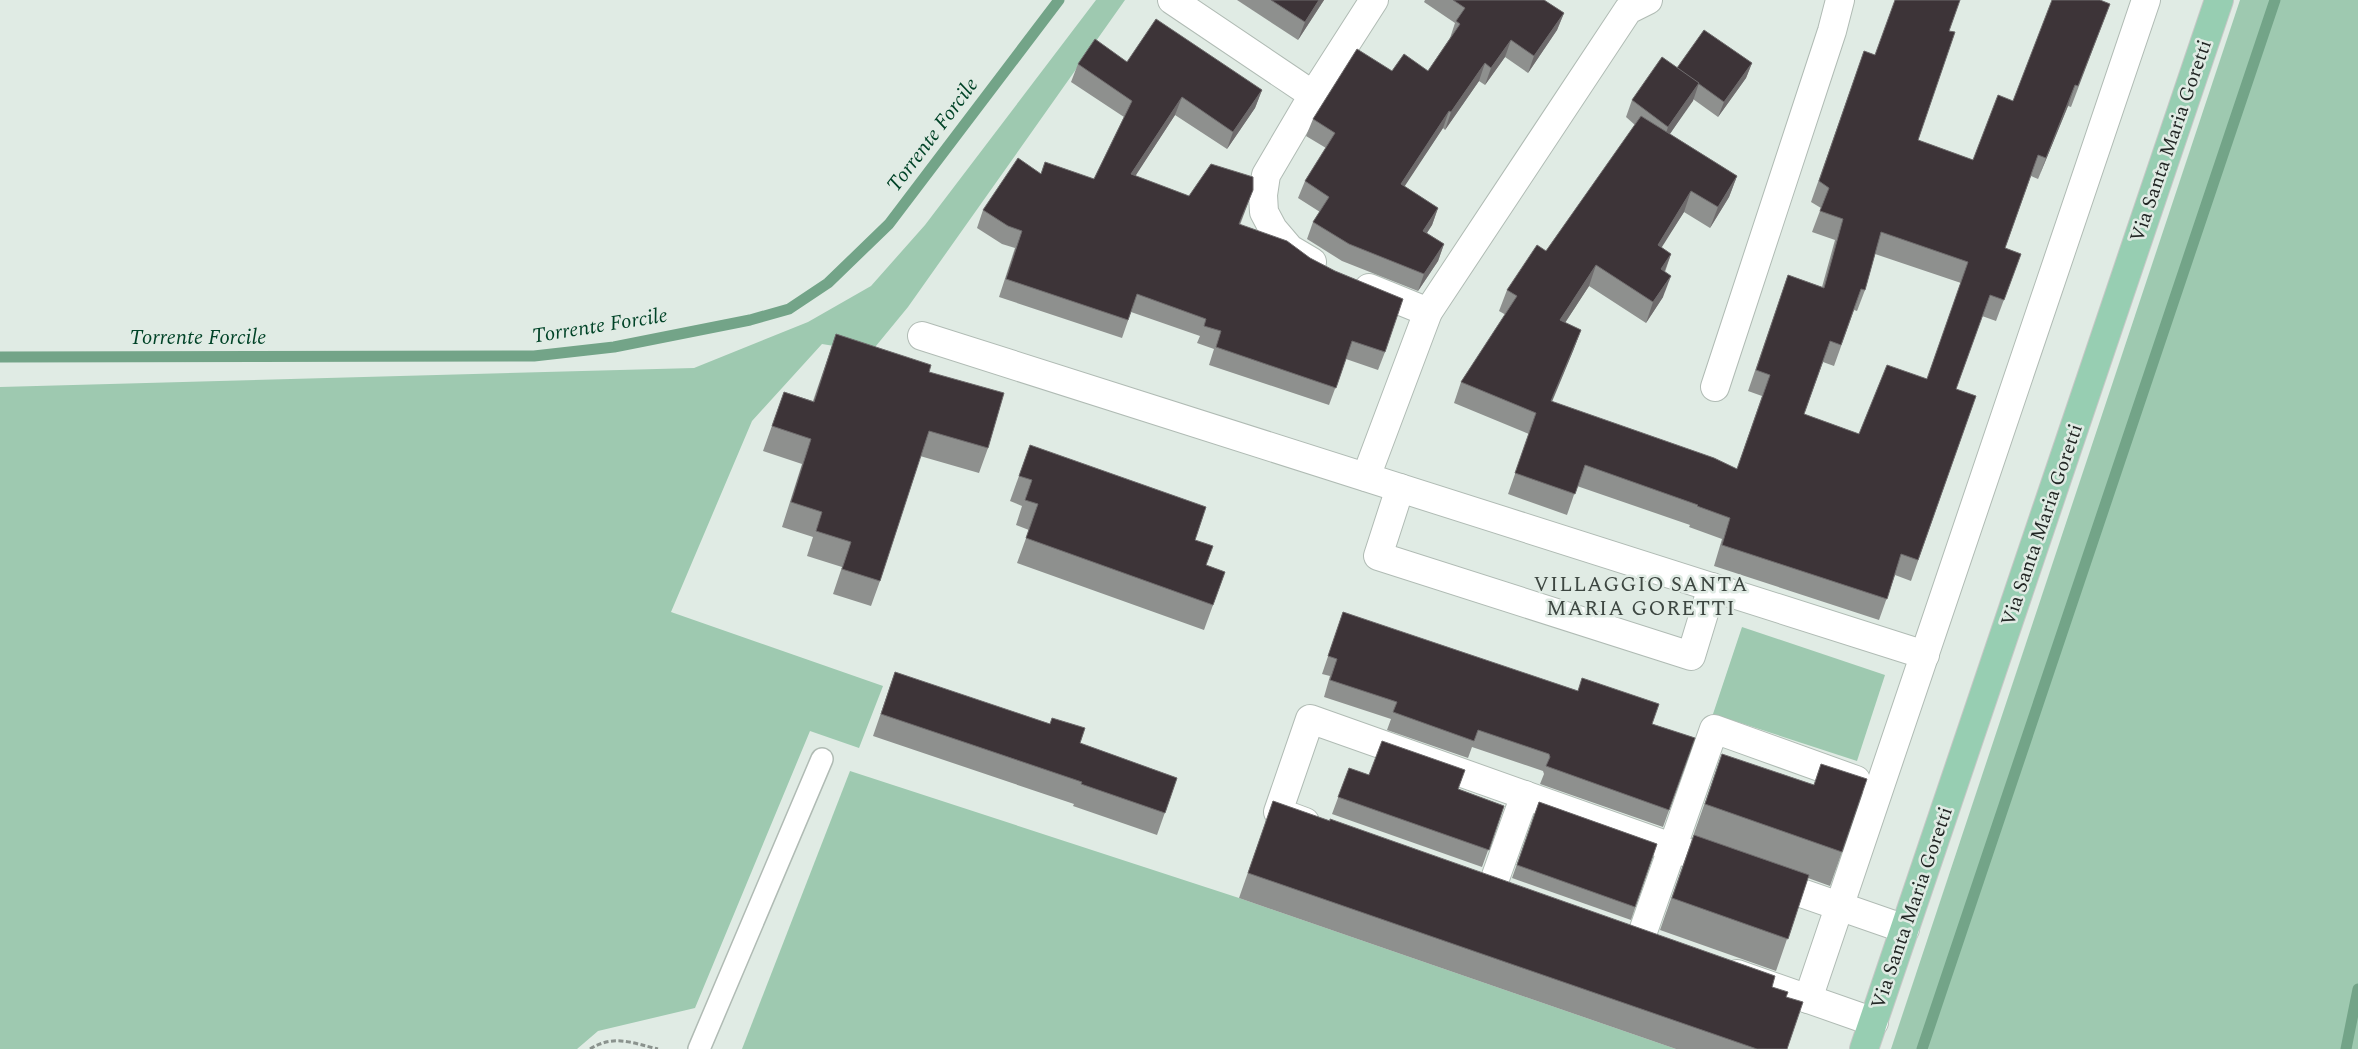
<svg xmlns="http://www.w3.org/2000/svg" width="2358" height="1049" font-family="Spectral,serif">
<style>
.green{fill:#9ec9b0}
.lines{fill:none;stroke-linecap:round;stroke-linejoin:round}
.stream{stroke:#73a488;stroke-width:11}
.service-casing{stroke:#b0bbb4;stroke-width:24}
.minor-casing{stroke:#b0bbb4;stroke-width:30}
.primary-casing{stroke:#c6c7c6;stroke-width:30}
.path{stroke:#8a928d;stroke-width:3;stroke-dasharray:5 2.5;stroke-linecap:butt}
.service{stroke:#fff;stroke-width:21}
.minor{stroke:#fff;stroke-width:28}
.primary{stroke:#97ceb2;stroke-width:28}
.wall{fill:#8e908e;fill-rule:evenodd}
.shaded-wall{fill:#6e6b6c}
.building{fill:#3d3438;stroke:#6e6b6c;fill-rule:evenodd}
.labels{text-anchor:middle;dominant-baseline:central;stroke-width:5;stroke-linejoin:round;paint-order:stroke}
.street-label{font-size:20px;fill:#222624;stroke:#e0ebe4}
.water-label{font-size:21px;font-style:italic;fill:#004327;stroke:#e0ebe4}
.neighbourhood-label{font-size:21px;letter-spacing:1px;fill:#3d4641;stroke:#e0ebe4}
</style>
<rect width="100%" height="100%" fill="#e0ebe4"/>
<g class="green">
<polygon points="1096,0 1125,0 908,307 871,352 822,344 752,421 671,612 883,686 859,748 810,731 695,1008 598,1031 577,1049 0,1049 0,387 694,368 808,322 871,286 925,225"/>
<polygon points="2240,0 2358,0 2358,1049 1891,1049"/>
<polygon points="1742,627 1885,675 1857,761 1713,714"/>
<polygon points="850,771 1239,898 1676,1049 742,1049"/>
</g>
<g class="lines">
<g class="stream">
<polyline points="0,357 534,356 614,347 750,320 789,309 828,283 889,224 1059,0"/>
<polyline points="1922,1049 2275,0"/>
<polyline points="2346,1049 2358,989"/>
</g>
<g class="service-casing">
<polyline id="service" points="699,1049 822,759"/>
</g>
<g class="minor-casing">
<g id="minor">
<polyline points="1172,0 1313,95"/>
<polyline points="1312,262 1290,249 1273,229 1264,212 1263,195 1266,175 1313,95 1374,0"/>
<polyline points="1369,288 1428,312"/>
<polyline points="922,336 1925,655"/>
<polyline points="1715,387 1832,31 1840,0"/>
<polyline points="1366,477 1428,312 1628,10 1648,0"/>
<polyline points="1400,488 1378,556 1691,656 1712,587"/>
<polyline points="1305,822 1278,812 1310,719 1722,865"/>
<polyline points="1767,881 1905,929"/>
<polyline points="1492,887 1525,795"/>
<polyline points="1640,940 1714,729 1856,780"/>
<polyline points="1737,974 1874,1022"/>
<polyline points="1808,999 2146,0"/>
</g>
</g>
<g class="primary-casing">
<polyline id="primary" points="1864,1049 2219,0"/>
</g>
<path class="path" d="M590 1049C614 1034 632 1043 658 1049"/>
<use href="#service" class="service"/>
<use href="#minor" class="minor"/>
<use href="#primary" class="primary"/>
</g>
<g class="wall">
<polygon points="1237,0 1324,0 1298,40"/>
<polygon points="1425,0 1544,0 1564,13 1557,30 1528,73 1505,57 1485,85 1479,81 1445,130 1443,128 1404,186 1438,208 1432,225 1427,233 1444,244 1438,261 1418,291 1342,261 1307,239 1313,222 1320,212 1298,198 1305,181 1326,148 1306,136 1313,119 1392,71 1428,71 1450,38 1455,23 1424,2"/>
<path d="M2110 4 2071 107 2068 106 2038 179 2031 176 2005 248 2021 254 1996 321 1982 316 1956 389 1976 396 1911 581 1895 575 1879 620 1714 566 1722 539 1689 527 1690 525 1577 486 1567 515 1508 494 1529 434 1454 403 1461 382 1506 315 1499 311 1507 290 1546 251 1635 125 1626 117 1632 100 1677 68 1752 63 1746 78 1718 117 1693 99 1670 134 1737 176 1729 197 1710 228 1684 212 1661 247 1671 254 1665 272 1663 297 1646 323 1589 286 1565 323 1581 330 1573 351 1552 402 1737 469 1762 396 1748 391 1788 275 1822 287 1835 240 1812 232 1821 208 1811 202 1864 51 1875 55 1949 31 1918 140 1973 160 2013 101ZM1875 254 1961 283 1927 379 1859 434 1804 414 1823 362 1834 366 1854 310 1857 311 1865 290Z"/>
<polygon points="1127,62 1262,90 1255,108 1227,149 1175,115 1135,176 1189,196 1253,190 1240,225 1385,352 1378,370 1346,359 1329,405 1209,365 1214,349 1197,343 1200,336 1131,312 1122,338 999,297 1015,248 1002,244 977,228 983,210 1094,179 1124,117 1071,82 1078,64"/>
<polygon points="836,334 929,372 988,448 979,473 920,456 880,581 871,606 833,594 842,567 807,556 813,537 782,527 802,464 763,451 784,392 813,401"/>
<polygon points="1030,445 1195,540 1206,565 1225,572 1204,630 1017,563 1029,530 1016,525 1022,506 1010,501"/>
<polygon points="1343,612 1652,724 1695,738 1663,827 1540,784 1544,774 1543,771 1472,747 1468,758 1387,730 1391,719 1324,697 1330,676 1322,674"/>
<polygon points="895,672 1080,743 1177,778 1157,835 1073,806 1074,804 873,736"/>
<polygon points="1722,754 1842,852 1830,886 1808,878 1776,971 1660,930"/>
<polygon points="1349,768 1369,775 1458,789 1504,806 1482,867 1332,814"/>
<polygon points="1273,801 1772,987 1786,997 1787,1049 1676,1049 1239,898"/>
<polygon points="1539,802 1657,844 1631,920 1512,878"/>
</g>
<g class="shaded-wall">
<polygon points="1319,0 1324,0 1298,40 1305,22"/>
<polygon points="1564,13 1557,30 1528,73 1534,56"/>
<polygon points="1511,40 1505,57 1485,85 1491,68"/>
<polygon points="1485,63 1479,81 1445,130 1451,112"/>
<polygon points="1752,63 1746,78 1718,117 1724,102"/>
<polygon points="1699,83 1693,101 1662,145 1668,127"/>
<polygon points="2075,85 2068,106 2038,179 2046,158"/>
<polygon points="1262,90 1255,108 1227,149 1233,132"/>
<polygon points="1182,97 1175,115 1125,192 1131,174"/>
<polygon points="1449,111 1443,128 1395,201 1401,184"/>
<polygon points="1737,176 1729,197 1710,228 1718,207"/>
<polygon points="1691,191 1684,212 1650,266 1658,245"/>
<polygon points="1438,208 1432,225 1417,248 1423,231"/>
<polygon points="1444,244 1438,261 1418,291 1424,274"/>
<polygon points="1671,254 1663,275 1661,269"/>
<polygon points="1596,265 1589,286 1553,341 1560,320"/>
<polygon points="1671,276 1663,297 1646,323 1653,302"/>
<polygon points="1581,330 1573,351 1543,422 1551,401"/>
</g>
<g class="building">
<polygon points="1271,0 1319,0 1305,22"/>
<polygon points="1453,0 1544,0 1564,13 1534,56 1511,40 1491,68 1485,63 1451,112 1449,111 1401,184 1438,208 1423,231 1444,244 1424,274 1349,244 1313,222 1329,197 1305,181 1335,133 1313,119 1357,49 1392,71 1404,54 1428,71 1460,24 1456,21 1465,8"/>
<path d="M1895 0H1960L1949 31 1955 32 1918 140 1973 160 1998 95 2013 101 2052 0H2100L2110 4 2078 86 2075 85 2046 158 2038 155 2005 248 2021 254 2004 300 1990 295 1956 389 1976 396 1918 560 1901 554 1887 599 1722 545 1730 518 1697 506 1698 505 1585 465 1575 494 1515 473 1536 413 1461 382 1517 296 1507 290 1537 245 1546 251 1641 116 1737 176 1718 207 1691 191 1658 245 1671 254 1661 269 1671 276 1653 302 1596 265 1560 320 1581 330 1551 401 1714 458 1737 469 1770 375 1756 370 1788 275 1824 288 1843 219 1820 211 1829 188 1819 181 1864 51 1875 55ZM1881 232 1968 262 1927 379 1887 365 1859 434 1804 414 1830 341 1841 345 1861 289 1865 290Z"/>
<polygon points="1156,19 1262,90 1233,132 1182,97 1131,174 1189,196 1211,164 1253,177 1253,190 1239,224 1287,241 1310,258 1335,271 1403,299 1385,352 1352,341 1336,388 1216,347 1221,331 1204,326 1206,319 1137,294 1128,320 1006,279 1022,231 1008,226 983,210 1018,158 1041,174 1045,162 1094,179 1132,101 1078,64 1095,39 1127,62"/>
<polygon points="1704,30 1752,63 1724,102 1677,68"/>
<polygon points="1662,57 1699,83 1668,127 1632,100"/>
<polygon points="836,334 931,365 929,372 1004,393 988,448 929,431 880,581 842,569 851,542 816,531 822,512 791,502 811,439 772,426 784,392 814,402"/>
<polygon points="1030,445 1206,507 1195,540 1213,546 1206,565 1225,572 1213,605 1026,538 1038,504 1025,500 1032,480 1019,476"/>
<polygon points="1343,612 1578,691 1582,678 1659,704 1652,724 1695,738 1669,810 1546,766 1550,757 1549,754 1478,730 1474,741 1393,712 1397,702 1330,680 1337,659 1328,656"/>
<polygon points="895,672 1050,724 1052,718 1085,728 1080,743 1177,778 1165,813 1081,784 1082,782 881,714"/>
<polygon points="1382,741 1465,770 1458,789 1504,806 1489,850 1338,797 1349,768 1369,775"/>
<polygon points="1722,754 1814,785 1821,764 1867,779 1842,852 1705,804"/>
<polygon points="1273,801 1330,821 1330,819 1775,976 1772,987 1788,992 1786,997 1803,1002 1787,1049 1757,1049 1248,873"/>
<polygon points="1539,802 1657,844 1635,907 1517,865"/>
<polygon points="1694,835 1809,875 1788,939 1672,898"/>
</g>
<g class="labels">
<g class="street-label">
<text transform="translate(2171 141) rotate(-71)">Via Santa Maria Goretti</text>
<text transform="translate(2042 525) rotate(-71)">Via Santa Maria Goretti</text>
<text transform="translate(1912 908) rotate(-71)">Via Santa Maria Goretti</text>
</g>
<g class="water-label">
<text transform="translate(933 135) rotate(-53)">Torrente Forcile</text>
<text transform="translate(600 326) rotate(-9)">Torrente Forcile</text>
<text x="198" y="338">Torrente Forcile</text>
</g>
<g class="neighbourhood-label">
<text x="1641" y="585">VILLAGGIO SANTA<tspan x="1641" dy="24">MARIA GORETTI</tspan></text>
</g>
</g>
</svg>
